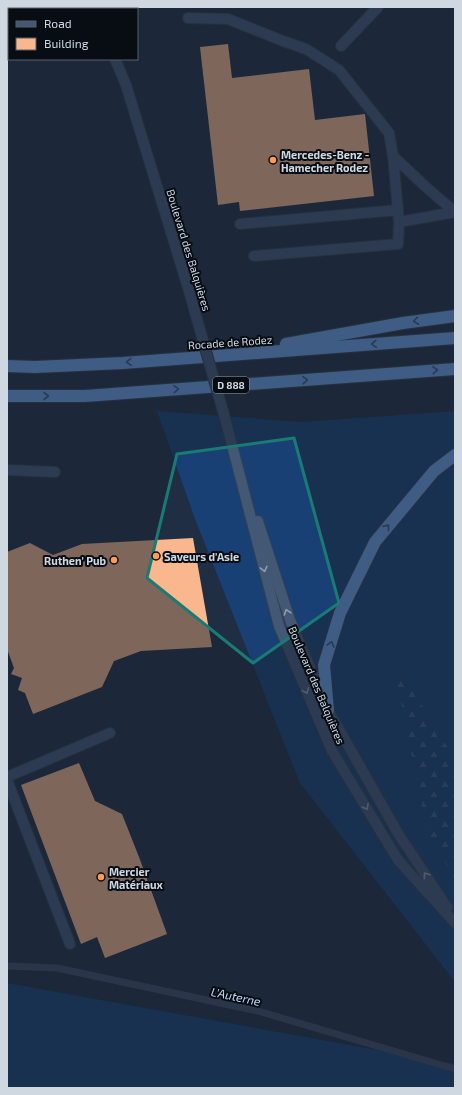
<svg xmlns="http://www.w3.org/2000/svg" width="462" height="1095" font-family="'Exo 2',sans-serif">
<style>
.built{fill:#1f2e42;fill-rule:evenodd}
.grass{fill:#194074}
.forest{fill:url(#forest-firs)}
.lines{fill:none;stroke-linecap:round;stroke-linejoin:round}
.stream{stroke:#3e4a64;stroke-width:7}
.building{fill:#fab78d}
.lane-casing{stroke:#36414f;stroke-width:12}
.street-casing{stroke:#36414f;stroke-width:12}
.highway-casing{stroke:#36414f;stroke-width:14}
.lane{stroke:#435875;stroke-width:10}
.street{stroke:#435875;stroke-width:10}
.highway{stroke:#6b9fe7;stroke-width:12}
.street-bridge-casing{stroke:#36414f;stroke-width:12;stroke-linecap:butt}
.street-bridge{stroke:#435875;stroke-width:10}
.oneway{stroke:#3a567e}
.oneway2{stroke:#909eb0}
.marked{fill:none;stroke:#197b74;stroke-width:3;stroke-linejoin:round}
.poi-dot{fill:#fe9c57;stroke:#080d14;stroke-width:1.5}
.labels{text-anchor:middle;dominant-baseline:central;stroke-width:4;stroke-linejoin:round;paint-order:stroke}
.shield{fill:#080d14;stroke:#939aa4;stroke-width:1}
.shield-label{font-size:10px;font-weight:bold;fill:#cfd7e1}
.poi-label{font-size:11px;font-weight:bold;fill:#cfd7e1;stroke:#080d14;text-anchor:start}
.street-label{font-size:11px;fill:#cfd7e1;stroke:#080d14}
.water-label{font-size:12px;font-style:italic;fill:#bcd7fd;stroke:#080d14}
</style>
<defs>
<pattern id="forest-firs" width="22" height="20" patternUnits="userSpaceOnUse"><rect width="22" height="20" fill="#194074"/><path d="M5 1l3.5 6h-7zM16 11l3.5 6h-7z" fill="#395b88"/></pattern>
</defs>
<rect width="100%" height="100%" fill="#192433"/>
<path class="built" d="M7 7H455V411L301 422 157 411 300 783 455 982V1064L7 983ZM9 9H137V59H9Z"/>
<g class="grass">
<polygon points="157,411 301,422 455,411 455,982 300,783 195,519"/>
<polygon points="7,983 455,1064 455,1088 7,1088"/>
</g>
<polygon class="forest" points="392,656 455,760 455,880 426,828"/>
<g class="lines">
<polyline class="stream" points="7,966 57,968 258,1011 455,1069"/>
</g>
<g class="building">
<polygon points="228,44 232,78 309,69 315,120 365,114 374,196 240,211 239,202 218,205 200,47"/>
<polygon points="193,538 212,647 141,651 114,661 102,687 33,714 25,693 18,690 22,678 11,674 14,668 7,649 7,552 30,543 53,555 82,544"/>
<polygon points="79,763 95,801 122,814 139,857 167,934 105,958 97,937 81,944 21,785"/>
</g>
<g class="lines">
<g class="lane-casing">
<g id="lane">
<polyline points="188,18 228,19 283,41 306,49 339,70 389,133 393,156"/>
<polyline points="341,46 378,7"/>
<polyline points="455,212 427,188 393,156 399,222 455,212"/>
<polyline points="240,224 398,210"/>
<polyline points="254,256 398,244 399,222"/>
<polyline points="7,470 55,472"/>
<polyline points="7,777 110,733"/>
</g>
</g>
<g class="street-casing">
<g id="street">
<polyline points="96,7 96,9"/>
<polyline points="109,7 110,9"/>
<polyline points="115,59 126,85 189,291"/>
<polyline points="226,422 279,626 332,751 398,860 455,923"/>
<polyline points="258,521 290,620 328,710 399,835 447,907"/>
<polyline points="7,780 70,944"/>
</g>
</g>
<g class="highway-casing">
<g id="highway">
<polyline points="286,344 403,323 455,316"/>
<polyline points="7,366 35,367 123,363 455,338"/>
<polyline points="7,396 85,396 455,369"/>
<polyline points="328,710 324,665 340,613 375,542 434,471 455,455"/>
</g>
</g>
<use href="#lane" class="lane"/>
<use href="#street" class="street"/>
<use href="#highway" class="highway"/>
<g class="street-bridge-casing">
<polyline id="street-bridge" points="189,291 226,422"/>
</g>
<use href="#street-bridge" class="street-bridge"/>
</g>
<defs><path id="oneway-chevron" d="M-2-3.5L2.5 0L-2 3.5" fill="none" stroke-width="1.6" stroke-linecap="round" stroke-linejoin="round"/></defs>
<g class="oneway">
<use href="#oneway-chevron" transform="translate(416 321) rotate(172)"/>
<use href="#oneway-chevron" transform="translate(374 344) rotate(176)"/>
<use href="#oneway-chevron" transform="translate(129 362) rotate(176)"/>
<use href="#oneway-chevron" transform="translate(435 370) rotate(-4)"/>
<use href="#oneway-chevron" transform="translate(305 380) rotate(-4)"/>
<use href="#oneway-chevron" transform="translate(176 389) rotate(-4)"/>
<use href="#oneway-chevron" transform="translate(46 396)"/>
<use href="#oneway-chevron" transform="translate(387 527) rotate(-51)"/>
<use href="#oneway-chevron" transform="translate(331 644) rotate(-74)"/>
</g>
<g class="oneway2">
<use href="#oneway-chevron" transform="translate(264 569) rotate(76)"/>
<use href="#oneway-chevron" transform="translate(287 612) rotate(-108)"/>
<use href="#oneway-chevron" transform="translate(306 691) rotate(67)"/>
<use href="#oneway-chevron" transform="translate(366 807) rotate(59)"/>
<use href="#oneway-chevron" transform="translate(426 875) rotate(-124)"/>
</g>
<path d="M0 0H462V1095H0ZM294 438 339 603 253 663 147 578 177 454Z" fill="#192433" fill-opacity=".55" fill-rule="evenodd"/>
<path class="marked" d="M294 438 339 603 253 663 147 578 177 454Z"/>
<g class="poi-dot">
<circle cx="273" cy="160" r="4"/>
<circle cx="156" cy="556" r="4"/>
<circle cx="114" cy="560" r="4"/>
<circle cx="101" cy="877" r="4"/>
</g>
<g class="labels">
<rect class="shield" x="213" y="377" width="36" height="16" rx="3"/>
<g class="shield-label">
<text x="231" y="385">D 888</text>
</g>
<g class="poi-label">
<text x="281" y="154">Mercedes-Benz -<tspan x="281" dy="13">Hamecher Rodez</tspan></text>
<text x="164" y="556">Saveurs d'Asie</text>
<text x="106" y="560" text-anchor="end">Ruthen' Pub</text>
<text x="109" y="871">Mercier<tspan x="109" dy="13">Matériaux</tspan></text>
</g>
<g class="street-label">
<text transform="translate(189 250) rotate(73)">Boulevard des Balquières</text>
<text transform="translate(230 342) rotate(-4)">Rocade de Rodez</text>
<text transform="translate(317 685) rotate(67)">Boulevard des Balquières</text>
</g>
<g class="water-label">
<text transform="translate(236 996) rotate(12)">L'Auterne</text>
</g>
</g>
<rect width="462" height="1095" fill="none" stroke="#cfd7e1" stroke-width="16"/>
<rect x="8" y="8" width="130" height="52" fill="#080d14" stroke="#585e66"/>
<rect x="16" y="21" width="20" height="6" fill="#435875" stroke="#585e66"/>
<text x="44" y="28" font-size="12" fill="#cfd7e1">Road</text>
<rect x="16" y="38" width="20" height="12" fill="#fab78d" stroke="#585e66"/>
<text x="44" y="48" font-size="12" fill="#cfd7e1">Building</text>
</svg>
